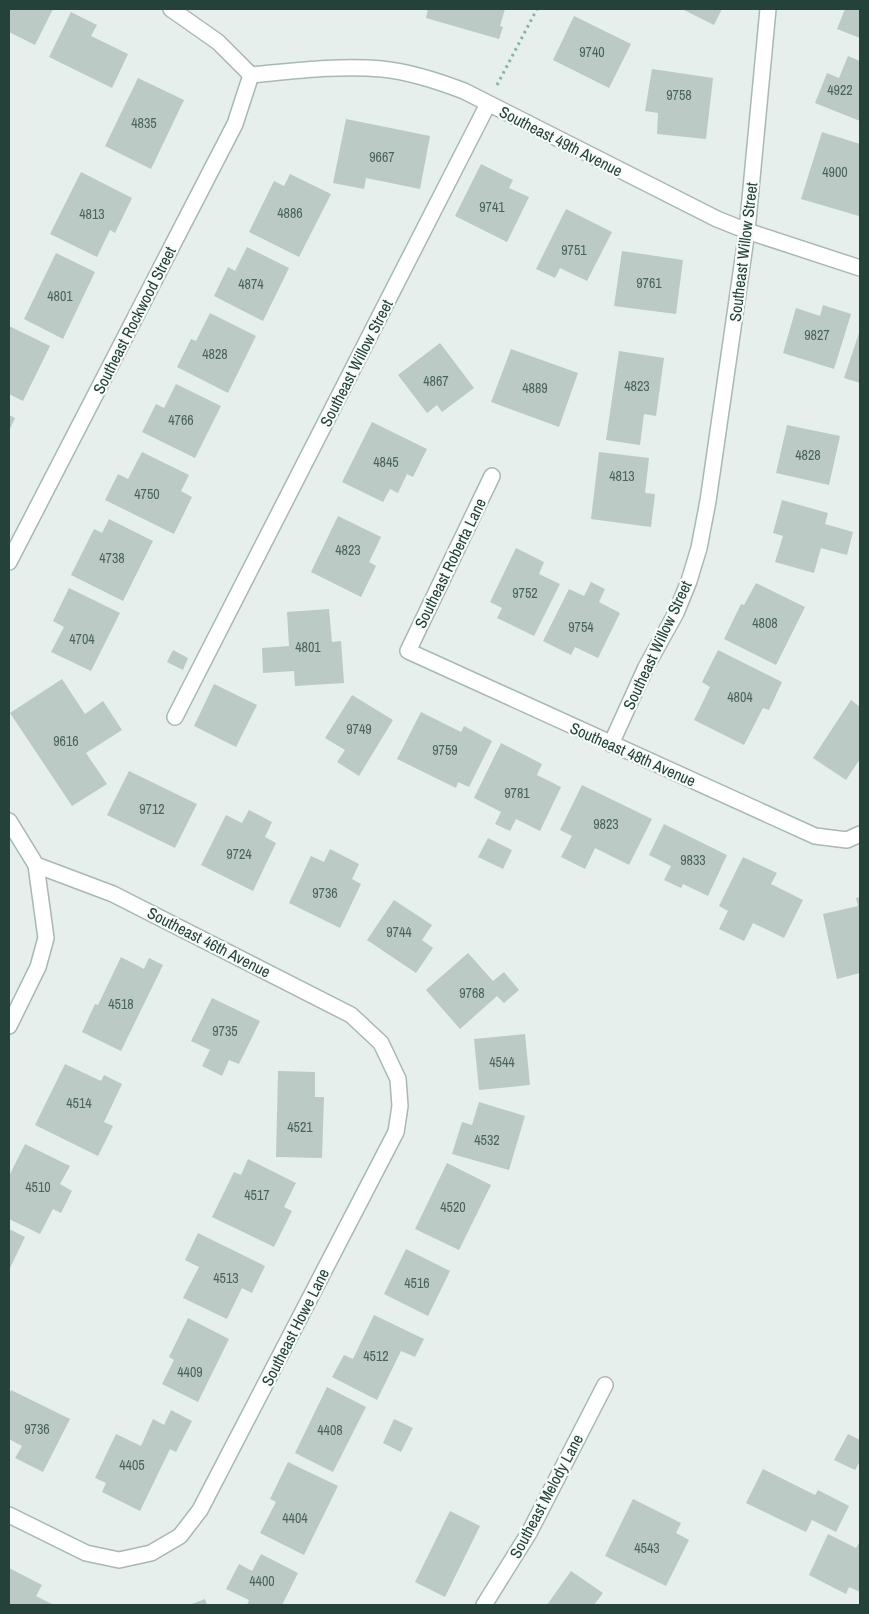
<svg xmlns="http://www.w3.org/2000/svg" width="869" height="1614" font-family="'Archivo Narrow',sans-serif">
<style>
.building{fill:#bbcac4}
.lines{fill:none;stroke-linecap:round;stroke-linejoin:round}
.lane-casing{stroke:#a8b8b2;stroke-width:18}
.street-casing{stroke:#a8b8b2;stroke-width:18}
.path{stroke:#86b3a5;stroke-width:3;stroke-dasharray:2.5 4;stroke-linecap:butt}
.lane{stroke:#fff;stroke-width:15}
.street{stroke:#fff;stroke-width:15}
.labels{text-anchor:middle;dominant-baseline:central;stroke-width:4.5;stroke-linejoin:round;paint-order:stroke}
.number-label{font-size:14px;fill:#4a645c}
.street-label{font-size:16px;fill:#24423a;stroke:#f7fbf9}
</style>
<rect width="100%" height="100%" fill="#e6efeb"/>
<g class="building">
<polygon points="9,9 53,9 35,45 9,32"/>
<polygon points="428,9 505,9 500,26 503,27 499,39 426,18"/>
<polygon points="682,9 722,9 714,25"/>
<polygon points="845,9 860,9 860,38 837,29"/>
<polygon points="71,12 97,25 91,36 128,54 112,88 49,57"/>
<polygon points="574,16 631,44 609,88 553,60"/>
<polygon points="848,56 860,61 860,121 815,103 827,73 839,78"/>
<polygon points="652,69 713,78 706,139 657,134 658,113 645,111"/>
<polygon points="138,78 184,100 151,169 105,146"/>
<polygon points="346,119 430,136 420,189 366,178 364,189 333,183"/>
<polygon points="822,132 860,144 859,216 801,199"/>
<polygon points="481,164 513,180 509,188 529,197 507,242 455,216"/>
<polygon points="81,172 132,198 115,233 110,230 97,257 50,234"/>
<polygon points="290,174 331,194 299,257 249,232 274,181 284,186"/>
<polygon points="566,209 612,232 587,281 560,268 555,278 536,269"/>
<polygon points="247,247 289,268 263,321 214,296 228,267 235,271"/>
<polygon points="622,251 683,260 676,314 614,306"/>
<polygon points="56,253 95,272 63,339 24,319"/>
<polygon points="823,305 851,314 834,369 783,353 796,308 820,316"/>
<polygon points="210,313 256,336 228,393 177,367 191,339 196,341"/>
<polygon points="9,326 50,346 23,401 9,394"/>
<polygon points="860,330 860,383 844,378"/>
<polygon points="440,343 474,388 442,412 437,405 427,413 398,375"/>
<polygon points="511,349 578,373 559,427 491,402"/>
<polygon points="619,351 664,358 656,416 644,414 640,445 606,440"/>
<polygon points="176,384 221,406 195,458 142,432 156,404 164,408"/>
<polygon points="9,415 15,418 9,431"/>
<polygon points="372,422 427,449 413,477 407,474 398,493 390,489 383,502 342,482"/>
<polygon points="787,425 840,436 829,485 776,473"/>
<polygon points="142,452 189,475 181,491 192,497 174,534 105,500 118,474 128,479"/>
<polygon points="599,452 649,458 645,493 655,494 651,527 591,519"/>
<polygon points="782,500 828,513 825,524 853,532 847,555 821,548 814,573 775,562 783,536 773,533"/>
<polygon points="338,516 381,537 369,562 376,566 361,597 311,572"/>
<polygon points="109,519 153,541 123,601 71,575 94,529 102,533"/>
<polygon points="516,548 544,562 539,574 560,584 534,636 497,618 502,608 490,602"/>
<polygon points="591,582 605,589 599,602 620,613 598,658 575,647 571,655 543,641 569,589 584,596"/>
<polygon points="756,583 805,607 776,665 724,639 741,604 744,605"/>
<polygon points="69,588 120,613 91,671 51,652 64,627 53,621"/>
<polygon points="329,609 332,642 341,641 344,683 295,686 294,671 263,673 262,648 289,646 287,612"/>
<polygon points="173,650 188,658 183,670 167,662"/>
<polygon points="718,650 782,682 769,710 763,708 744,745 694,720 710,687 702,682"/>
<polygon points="62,679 85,714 103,701 122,730 86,753 107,784 72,806 10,713"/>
<polygon points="214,684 257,705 236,747 194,726"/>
<polygon points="352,695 393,720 359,776 337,762 345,750 325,738"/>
<polygon points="851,700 860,707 860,759 846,780 813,758"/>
<polygon points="421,712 461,732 464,726 492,741 469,787 458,782 456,788 397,759"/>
<polygon points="501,743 542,764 537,775 561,787 540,831 516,819 510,831 495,824 501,812 474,798"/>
<polygon points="129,771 197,804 175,848 107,815"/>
<polygon points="582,785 652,819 629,865 595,848 585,869 561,857 572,836 560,830"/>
<polygon points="249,810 272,822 265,837 276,843 253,891 201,865 226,815 242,823"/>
<polygon points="664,824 727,855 708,896 683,884 681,888 664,880 671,866 649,855"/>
<polygon points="488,838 512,850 503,869 478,857"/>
<polygon points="330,849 359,864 352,879 361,884 340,928 289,903 311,856 324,862"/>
<polygon points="743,857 777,873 771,884 803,900 784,938 753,923 744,941 719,929 728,911 719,906"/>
<polygon points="860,897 860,973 837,979 823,914 858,906 856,898"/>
<polygon points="394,900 432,925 422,940 433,948 416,973 367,940"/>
<polygon points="468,953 493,981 504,972 519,990 504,1003 497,996 460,1029 426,990"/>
<polygon points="121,957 144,969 149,958 163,965 121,1051 82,1032 95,1004 98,1005"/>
<polygon points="212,998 260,1021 239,1064 229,1060 222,1076 202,1066 210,1050 191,1041"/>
<polygon points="525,1034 530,1085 479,1090 474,1039"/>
<polygon points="65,1064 101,1081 104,1075 122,1084 104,1122 113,1126 98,1156 35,1125"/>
<polygon points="278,1071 315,1072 315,1097 324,1097 322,1158 276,1157"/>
<polygon points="479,1102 525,1116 509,1170 452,1154 462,1122 472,1125"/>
<polygon points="25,1144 70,1166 60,1184 72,1191 61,1213 53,1209 40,1234 9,1219 9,1176"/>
<polygon points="248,1159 296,1183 284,1207 292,1211 274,1247 212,1217 234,1172 241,1175"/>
<polygon points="447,1163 491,1185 459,1250 415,1229"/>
<polygon points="9,1229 25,1237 9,1270"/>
<polygon points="198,1233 265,1266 252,1293 242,1288 227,1319 183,1298 199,1267 185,1260"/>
<polygon points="406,1249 450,1271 428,1316 384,1294"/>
<polygon points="374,1315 424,1339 415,1357 401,1351 377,1400 332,1377 344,1355 353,1359"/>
<polygon points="188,1318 229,1339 198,1402 162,1384 174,1360 169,1357"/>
<polygon points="327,1387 366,1407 333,1472 295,1453"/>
<polygon points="11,1390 70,1419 43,1472 15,1458 22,1446 9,1439 9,1395"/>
<polygon points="171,1410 192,1421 176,1452 170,1449 140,1511 102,1492 106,1483 95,1478 116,1434 141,1446 153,1419 164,1425"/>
<polygon points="394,1419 413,1428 401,1452 383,1443"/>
<polygon points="848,1434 860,1440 860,1461 855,1470 834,1460"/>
<polygon points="288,1462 338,1486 304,1555 260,1533 276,1502 270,1499"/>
<polygon points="763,1469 815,1495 818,1490 849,1506 836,1532 812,1520 806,1532 746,1503"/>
<polygon points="633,1499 681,1523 676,1533 689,1540 666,1586 605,1556"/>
<polygon points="450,1511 480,1526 445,1597 415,1582"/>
<polygon points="828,1534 856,1548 860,1541 860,1592 849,1587 846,1594 809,1575"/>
<polygon points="261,1554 298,1573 282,1605 247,1605 249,1600 226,1589 239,1564 252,1571"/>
<polygon points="9,1568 42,1585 36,1596 54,1605 9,1605"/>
<polygon points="571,1571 603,1593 594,1605 547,1605"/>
<polygon points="205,1599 207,1605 189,1605"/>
</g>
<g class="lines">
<g class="lane-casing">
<polyline id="lane" points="175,717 488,104"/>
</g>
<g class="street-casing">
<g id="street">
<polyline points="171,9 218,42 251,75"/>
<path d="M251 75C294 71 339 65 382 69 411 72 438 81 464 91L717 219 747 231 860 268"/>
<polyline points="492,476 408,651 815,836 847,840 860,834"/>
<polyline points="9,562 235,124 251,75"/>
<polyline points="611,744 646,667 676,613 689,581 699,548 708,501 747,231 768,9"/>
<polyline points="9,821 36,865 113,894 351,1015 381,1043 398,1079 400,1106 396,1132 200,1510 180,1536 151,1553 119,1560 86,1553 9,1515"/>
<polyline points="9,1026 38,967 46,938 36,865"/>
<polyline points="484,1605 529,1533 605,1385"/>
</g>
</g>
<polyline class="path" points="497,85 537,9"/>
<use href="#lane" class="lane"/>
<use href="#street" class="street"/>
</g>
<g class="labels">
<g class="number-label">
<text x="592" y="52">9740</text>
<text x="840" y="90">4922</text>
<text x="679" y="95">9758</text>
<text x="144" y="123">4835</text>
<text x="382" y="157">9667</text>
<text x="835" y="172">4900</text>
<text x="492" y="207">9741</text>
<text x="290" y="213">4886</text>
<text x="92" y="214">4813</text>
<text x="574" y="250">9751</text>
<text x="649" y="283">9761</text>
<text x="251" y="284">4874</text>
<text x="60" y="296">4801</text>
<text x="817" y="335">9827</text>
<text x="215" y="354">4828</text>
<text x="436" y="381">4867</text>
<text x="637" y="386">4823</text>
<text x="535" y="388">4889</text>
<text x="181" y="420">4766</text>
<text x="808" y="455">4828</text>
<text x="386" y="462">4845</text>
<text x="622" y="476">4813</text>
<text x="147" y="494">4750</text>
<text x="348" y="550">4823</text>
<text x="112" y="558">4738</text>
<text x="525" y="593">9752</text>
<text x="765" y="623">4808</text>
<text x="581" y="627">9754</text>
<text x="82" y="639">4704</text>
<text x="308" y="647">4801</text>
<text x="740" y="697">4804</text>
<text x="359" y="729">9749</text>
<text x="66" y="741">9616</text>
<text x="445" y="750">9759</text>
<text x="517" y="793">9781</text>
<text x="152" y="809">9712</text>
<text x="606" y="824">9823</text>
<text x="239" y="854">9724</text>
<text x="693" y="860">9833</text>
<text x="325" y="893">9736</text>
<text x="399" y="932">9744</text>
<text x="472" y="993">9768</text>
<text x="121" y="1004">4518</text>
<text x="225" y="1031">9735</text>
<text x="502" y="1062">4544</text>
<text x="79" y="1103">4514</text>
<text x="300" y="1127">4521</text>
<text x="487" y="1140">4532</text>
<text x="38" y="1187">4510</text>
<text x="257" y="1195">4517</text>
<text x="453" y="1207">4520</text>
<text x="226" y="1278">4513</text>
<text x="417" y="1283">4516</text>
<text x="376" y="1356">4512</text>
<text x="190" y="1372">4409</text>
<text x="37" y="1429">9736</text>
<text x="330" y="1430">4408</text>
<text x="132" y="1465">4405</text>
<text x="295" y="1518">4404</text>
<text x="647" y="1548">4543</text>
<text x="262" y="1581">4400</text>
</g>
<g class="street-label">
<text transform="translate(561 141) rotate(27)">Southeast 49th Avenue</text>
<text transform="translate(743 252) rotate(-83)">Southeast Willow Street</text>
<text transform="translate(134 320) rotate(-63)">Southeast Rockwood Street</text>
<text transform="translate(356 363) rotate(-63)">Southeast Willow Street</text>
<text transform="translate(450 563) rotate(-64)">Southeast Roberta Lane</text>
<text transform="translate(657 645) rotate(-65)">Southeast Willow Street</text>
<text transform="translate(633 754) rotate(24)">Southeast 48th Avenue</text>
<text transform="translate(209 942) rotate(27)">Southeast 46th Avenue</text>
<text transform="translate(295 1327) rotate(-63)">Southeast Howe Lane</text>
<text transform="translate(546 1496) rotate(-62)">Southeast Melody Lane</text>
</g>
</g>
<rect width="869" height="1614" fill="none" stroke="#24423a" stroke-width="20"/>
</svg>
